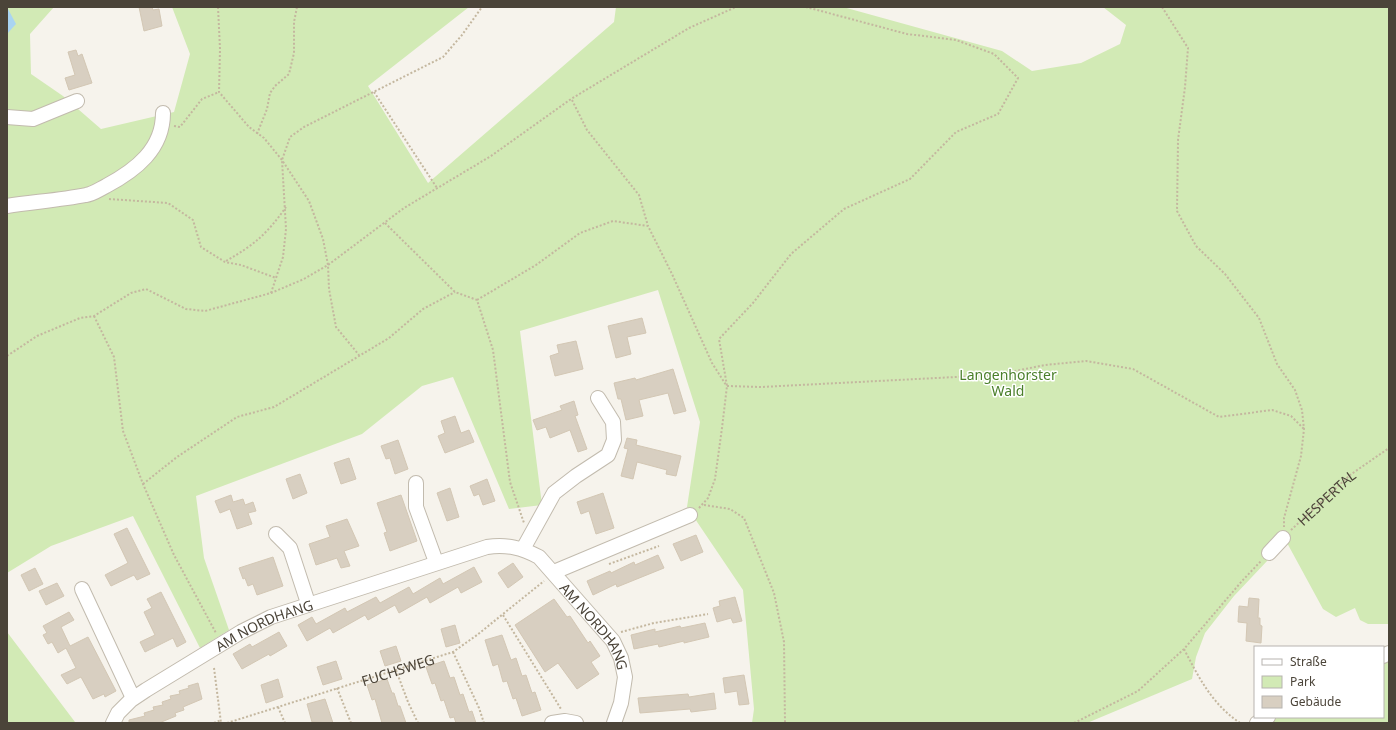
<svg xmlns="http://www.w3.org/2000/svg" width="1396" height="730" font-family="'Noto Sans',sans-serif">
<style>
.green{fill:#d2eab5}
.water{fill:#a9d4f2}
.building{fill:#d8cfc1;stroke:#d3c7b4}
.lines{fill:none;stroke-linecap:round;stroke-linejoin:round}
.minor-casing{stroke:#c2bbae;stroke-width:16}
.path{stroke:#c4b79f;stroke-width:2;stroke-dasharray:2 2;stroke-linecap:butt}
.minor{stroke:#fff;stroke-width:14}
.labels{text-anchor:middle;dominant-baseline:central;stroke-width:3;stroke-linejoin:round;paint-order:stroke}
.park-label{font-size:14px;fill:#4a7f2a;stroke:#fff}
.street-label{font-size:14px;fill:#4b4439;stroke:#fff}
</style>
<rect width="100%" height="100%" fill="#f6f3ec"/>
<g class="green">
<polygon points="7,7 54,7 30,34 31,74 63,96 101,129 174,112 190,54 172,7 469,7 368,86 428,183 614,22 616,7 843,7 1002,51 1032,71 1081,63 1120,44 1126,25 1103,7 1389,7 1389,624 1368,624 1360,620 1355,608 1336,617 1323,609 1286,541 1234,596 1205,633 1196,657 1192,679 1087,723 752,723 754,709 743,590 687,507 700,422 658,290 520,331 542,505 509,509 453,377 422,386 362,434 196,496 204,558 229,630 200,648 133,516 51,546 7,573"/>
<polygon points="7,632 75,722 84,723 7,723"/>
<polygon points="1389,651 1389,723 1250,723 1260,717 1383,717 1383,654"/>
</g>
<polygon class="water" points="7,7 16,24 7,34"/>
<g class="building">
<polygon points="139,7 152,7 153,10 159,9 162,26 144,31"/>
<polygon points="76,50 78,56 82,54 92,83 69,90 65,78 75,75 68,52"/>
<polygon points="642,318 646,333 627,337 631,354 616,358 608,326"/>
<polygon points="576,341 583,369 555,376 550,356 559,353 557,345"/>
<polygon points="673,369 686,411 674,414 668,393 639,400 643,416 626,420 621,399 618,399 614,383 635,378 636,380"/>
<polygon points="574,401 578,415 575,416 587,449 578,452 570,430 550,438 546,427 537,430 533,420 562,410 560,406"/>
<polygon points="455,416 461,433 469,430 474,442 445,453 438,436 445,433 441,421"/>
<polygon points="627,438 637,440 636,445 681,456 676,476 666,474 667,470 637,462 633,479 621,476 628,449 624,448"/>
<polygon points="398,440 408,469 395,474 390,458 386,459 381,446"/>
<polygon points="349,458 356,479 341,484 334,463"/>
<polygon points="300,474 307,493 293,499 286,479"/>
<polygon points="487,479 495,501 483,505 479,494 474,496 470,486"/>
<polygon points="450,488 459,517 447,521 437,493"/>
<polygon points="603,493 614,528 596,534 589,511 581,514 577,502"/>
<polygon points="231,495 233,502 243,499 245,505 253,502 256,511 248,513 252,524 237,529 230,509 220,513 215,501"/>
<polygon points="401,495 417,541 390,551 384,533 387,532 377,503"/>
<polygon points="347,519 359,546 344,551 350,566 341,568 337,558 316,565 309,544 330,537 326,526"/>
<polygon points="127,528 150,574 137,580 134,575 111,586 105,575 128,563 114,534"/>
<polygon points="696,535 703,552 681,561 673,544"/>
<polygon points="658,555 664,568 617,587 616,584 593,595 587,581 610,571 611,573 634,562 635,565"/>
<polygon points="273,557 283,586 257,595 253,584 248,586 245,578 243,579 239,568"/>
<polygon points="513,563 523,577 508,588 498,573"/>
<polygon points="474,567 482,582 461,593 458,587 430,603 427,597 399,613 395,605 368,620 365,615 333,633 330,628 307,641 298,625 312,617 316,624 345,608 347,612 376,597 380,603 409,587 413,594 440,578 443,584"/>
<polygon points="35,568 43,584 29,591 21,575"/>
<polygon points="57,583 64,596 46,605 39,591"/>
<polygon points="161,592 186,642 177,647 173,638 145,652 140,642 155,635 144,612 152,608 147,599"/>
<polygon points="735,597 742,621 733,623 731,618 717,622 713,608 720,606 719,601"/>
<polygon points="1249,598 1259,599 1258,618 1260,618 1260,625 1262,626 1261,643 1246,641 1247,623 1238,622 1239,606 1248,607"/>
<polygon points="554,599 567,617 570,616 588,643 590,641 600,656 591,662 599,674 577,689 558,663 545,672 515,625"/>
<polygon points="69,612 74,620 61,627 70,646 88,637 116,691 105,697 104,694 93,699 81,677 67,684 61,675 76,668 66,648 58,653 52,642 48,644 43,635 47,633 43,626"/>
<polygon points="705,623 709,637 684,643 684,641 659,647 658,644 634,649 631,635 655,629 655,632 680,626 681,628"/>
<polygon points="455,625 460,643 446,647 441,629"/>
<polygon points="279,632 287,646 270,656 269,654 242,669 233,654 250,644 252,647"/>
<polygon points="502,635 511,660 516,658 522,676 526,675 532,693 535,692 541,710 522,716 516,698 513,699 507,681 503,682 498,664 493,666 485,640"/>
<polygon points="396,646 401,661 385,666 380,651"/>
<polygon points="336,661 342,679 323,685 317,667"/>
<polygon points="444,661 450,678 454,677 460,695 463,694 469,712 472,711 476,723 456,723 454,717 450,718 444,700 441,701 435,683 432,684 426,667"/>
<polygon points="744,675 749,704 739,705 737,691 725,693 723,678"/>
<polygon points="278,679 283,697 266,703 261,685"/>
<polygon points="387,679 392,693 394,693 398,706 400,706 406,723 382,723 375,699 372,700 367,685"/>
<polygon points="198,683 202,699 183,707 184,710 175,713 176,716 159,723 129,723 129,720 145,716 144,713 154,710 153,707 163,705 162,702 171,699 170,696 180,694 179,691 189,688 188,686"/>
<polygon points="714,693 716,709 691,712 690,709 640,713 638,698 688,694 689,697"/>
<polygon points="325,699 333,723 312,722 307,704"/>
</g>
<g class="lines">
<g class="minor-casing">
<g id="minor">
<polyline points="7,117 33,119 77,101"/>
<path d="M7 206C33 202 60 200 86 195 93 194 100 189 106 186 136 170 163 149 163 113"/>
<polyline points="416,483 416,507 436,562"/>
<polyline points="276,534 290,548 308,603"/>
<polyline points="523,549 554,493 576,476 608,455 614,440 613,422 598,398"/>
<polyline points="1269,553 1283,538"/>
<polyline points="554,572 690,515"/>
<polyline points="82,589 133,698"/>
<polyline points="1383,656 1389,653"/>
<path id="s3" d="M113 723 118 713 131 700 146 690 241 632 271 617 487 547C507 544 522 548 539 557L613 641 621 658 625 677 621 703 614 723"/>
<polyline points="552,723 565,721 576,723"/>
<polyline points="1257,723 1268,717"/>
</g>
</g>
<g class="path">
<polyline points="218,7 220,49 219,92 249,127 264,138 282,160 309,201 323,239 328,265 329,289 336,327 359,355"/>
<polyline points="1162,7 1188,48 1185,87 1178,140 1177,211 1196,246 1225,274 1259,318 1277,364 1295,390 1302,410 1304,429 1301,456 1284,518 1284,527"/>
<polyline points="374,92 437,188"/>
<polyline points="572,100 587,130 639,195 648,226"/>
<polyline points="174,126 180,127 202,99 219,92"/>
<polyline points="257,134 267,109 270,93 275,86 289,74 294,53 294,22 297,7"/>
<polyline points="109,199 168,203 193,220 201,247 225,262 241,265 276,278"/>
<polyline points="385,223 455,292 477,300 493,350 510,482 524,523"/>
<path d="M226 261C254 245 267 234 286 207"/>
<polyline points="271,293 283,257 286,229 282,160 290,137 304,127 443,57 462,35 482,7"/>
<polyline points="477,300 536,265 580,233 613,221 648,226 672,274 712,363 726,385"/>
<polyline points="94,316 114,357 123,431 143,484 174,555 216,633"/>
<polyline points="7,356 37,336 80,318 94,316 131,293 146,289 186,309 205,311 271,293 304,279 328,265 404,208 491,156 571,99 689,28 736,7"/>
<polyline points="727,386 761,387 995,375 1045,365 1086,361 1133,369 1219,417 1272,410 1291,416 1304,429"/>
<polyline points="143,484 177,457 237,417 274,407 389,338 423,309 455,292"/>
<polyline points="704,505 730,509 744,518 774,593 784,642 785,723"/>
<polyline points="699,508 708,498 715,479 722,428 727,386 719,339 753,303 791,254 844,209 910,179 956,132 998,114 1018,78 994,54 956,40 907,34 806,7"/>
<path id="s1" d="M1291 530 1350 475 1389 448"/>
<polyline points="609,564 659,546"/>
<polyline points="503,615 561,709"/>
<polyline points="621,632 654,623 708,614"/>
<path d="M1184 649C1199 678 1212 704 1240 723"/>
<polyline points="453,652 479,708 484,723"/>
<polyline points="214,668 221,723"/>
<polyline points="396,670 408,702 418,723"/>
<polyline points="337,688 351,723"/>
<polyline points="278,707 285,723"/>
<polyline points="214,723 221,720"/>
<path id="s2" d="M227 723 453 652 477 635 544 581"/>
<polyline points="1074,723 1138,691 1184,649 1242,581 1261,561"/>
</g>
<use href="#minor" class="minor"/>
</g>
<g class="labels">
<g class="park-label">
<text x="1008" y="374">Langenhorster<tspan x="1008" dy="16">Wald</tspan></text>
</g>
<g class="street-label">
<text stroke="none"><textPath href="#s1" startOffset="48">HESPERTAL</textPath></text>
<text stroke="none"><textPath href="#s3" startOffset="183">AM NORDHANG</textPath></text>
<text stroke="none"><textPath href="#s3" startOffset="563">AM NORDHANG</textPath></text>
<text stroke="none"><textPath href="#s2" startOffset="179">FUCHSWEG</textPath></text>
</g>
</g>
<rect width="1396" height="730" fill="none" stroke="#4b4439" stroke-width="16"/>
<rect x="1254" y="646" width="130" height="72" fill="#ffffff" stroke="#b7b4b0"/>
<rect x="1262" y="659" width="20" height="6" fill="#ffffff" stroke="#b7b4b0"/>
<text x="1290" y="666" font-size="12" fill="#4b4439">Straße</text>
<rect x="1262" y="676" width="20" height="12" fill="#d2eab5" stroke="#b7b4b0"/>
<text x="1290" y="686" font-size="12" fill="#4b4439">Park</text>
<rect x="1262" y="696" width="20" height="12" fill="#d8cfc1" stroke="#b7b4b0"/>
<text x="1290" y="706" font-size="12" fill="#4b4439">Gebäude</text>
</svg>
